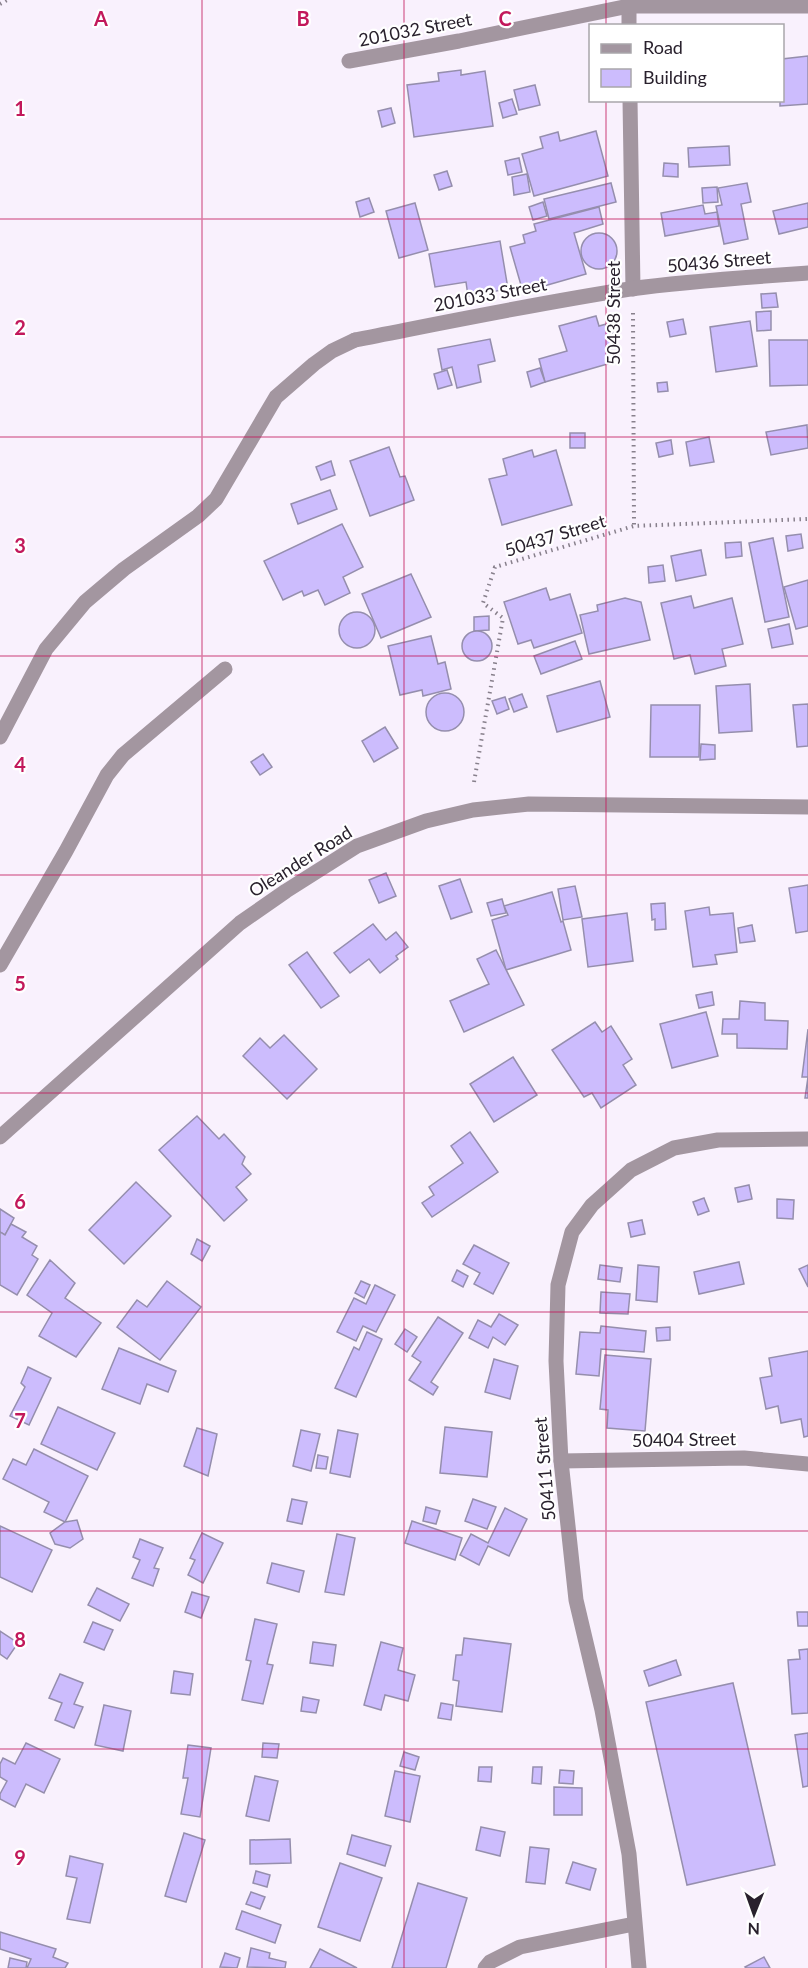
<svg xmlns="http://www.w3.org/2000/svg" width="808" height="1968" font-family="Lato,sans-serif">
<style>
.building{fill:#ccbcfd;stroke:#958ead;stroke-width:1.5}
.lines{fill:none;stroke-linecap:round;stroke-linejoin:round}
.path{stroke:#88808c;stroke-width:4;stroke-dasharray:1.5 4.5;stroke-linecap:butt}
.lane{stroke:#a396a0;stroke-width:15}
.street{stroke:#a396a0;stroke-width:15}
.grid{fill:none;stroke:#c2185b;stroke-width:1.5;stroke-opacity:0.55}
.labels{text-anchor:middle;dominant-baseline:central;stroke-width:4.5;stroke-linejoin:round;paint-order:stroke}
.street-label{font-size:18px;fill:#29212d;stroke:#fff}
.grid-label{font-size:20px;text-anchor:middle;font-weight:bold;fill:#c2185b;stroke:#fff;stroke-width:4.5;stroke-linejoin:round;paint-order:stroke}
</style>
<rect width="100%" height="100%" fill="#f9f1fd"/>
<g class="building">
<polygon points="808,56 808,104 780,106 780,100 782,100 782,59"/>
<polygon points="461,70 461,75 485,71 493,126 414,137 407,85 439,81 438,73"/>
<polygon points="535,85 540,105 519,110 514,90"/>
<polygon points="512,99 517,114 503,118 499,103"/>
<polygon points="391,108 395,123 382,127 378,111"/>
<polygon points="596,131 608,176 534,196 522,154 543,148 540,137 558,132 560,141"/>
<polygon points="729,146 730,165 689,167 688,148"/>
<polygon points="519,158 522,172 508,175 505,161"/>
<polygon points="664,163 678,164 678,177 663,176"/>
<polygon points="447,171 452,186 439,190 434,175"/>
<polygon points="527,174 530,192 514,195 512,177"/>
<polygon points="611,183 616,202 549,219 544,199"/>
<polygon points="747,183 751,202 741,204 748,239 724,244 716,206 722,205 718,188"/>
<polygon points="717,187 718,202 703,203 702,188"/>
<polygon points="369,198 374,212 360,217 356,202"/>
<polygon points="543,202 547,216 533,220 529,207"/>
<polygon points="415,203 428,250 399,258 386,211"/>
<polygon points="808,203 808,227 779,234 773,211"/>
<polygon points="703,205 705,214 717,212 719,226 665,236 661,213"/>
<polygon points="599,207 603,224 574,233 586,274 523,292 510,247 525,243 523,235 536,231 534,224"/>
<circle cx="599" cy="251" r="18"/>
<polygon points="500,241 508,289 468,296 466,282 435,287 429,254"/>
<polygon points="776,293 778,307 762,308 761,294"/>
<polygon points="771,311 771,330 757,331 756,312"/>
<polygon points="596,316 599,326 610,323 616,344 606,347 611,363 545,382 539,359 567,351 559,326"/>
<polygon points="683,319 686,334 670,337 667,322"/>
<polygon points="750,321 757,366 716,372 710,327"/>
<polygon points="490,339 495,361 478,365 481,382 457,388 452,367 442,370 438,349"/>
<polygon points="769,340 808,340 808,385 770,386"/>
<polygon points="540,368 545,382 531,387 527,372"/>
<polygon points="447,370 452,385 438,389 434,374"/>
<polygon points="667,382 668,391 658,392 657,383"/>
<polygon points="807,425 808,448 771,455 766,432"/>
<rect x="570" y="433" width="15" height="15"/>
<polygon points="709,437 714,462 690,466 686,442"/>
<polygon points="671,440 673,454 659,457 656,443"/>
<polygon points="389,447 400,477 405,476 414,500 370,516 350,461"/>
<polygon points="532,450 534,457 556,450 572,505 502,525 489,479 507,475 503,459"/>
<polygon points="331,461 335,475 321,480 316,467"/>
<polygon points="330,490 337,509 298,524 291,504"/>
<polygon points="342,524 363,567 343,577 350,593 325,605 318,590 304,596 302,591 283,600 264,561"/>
<polygon points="801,534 803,548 788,551 786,536"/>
<polygon points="773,538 789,617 765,622 749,543"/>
<polygon points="741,542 742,556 726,558 725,543"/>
<polygon points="701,550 706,575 676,581 671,556"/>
<polygon points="663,565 665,581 649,583 648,567"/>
<polygon points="411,574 431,617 381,638 362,594"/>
<polygon points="808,580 808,626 796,629 784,587"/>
<polygon points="546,588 550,600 570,594 582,633 534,648 531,640 518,644 504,602"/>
<polygon points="691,596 694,608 732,598 743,644 722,649 726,666 695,674 690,655 674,659 661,603"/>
<polygon points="625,598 641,602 650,640 589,654 580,615 598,611 597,605"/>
<circle cx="357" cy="630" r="18"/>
<polygon points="489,616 489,630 474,631 474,617"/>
<polygon points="789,624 793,644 772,648 768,629"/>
<circle cx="477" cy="646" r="15"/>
<polygon points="431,636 438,664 445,662 451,689 423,696 422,690 400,695 388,646"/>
<polygon points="575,641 582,659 541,674 534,656"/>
<polygon points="600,681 610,717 557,732 547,696"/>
<polygon points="750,684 752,731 719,733 716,686"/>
<circle cx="445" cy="712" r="19"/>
<polygon points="522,694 527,707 514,712 509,699"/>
<polygon points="505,697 509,709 497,714 492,701"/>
<polygon points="808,704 808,746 797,747 793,705"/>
<polygon points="651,705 700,705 699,757 650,757"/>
<polygon points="385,727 398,748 374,762 362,741"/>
<polygon points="701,744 715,745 715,759 700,760"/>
<polygon points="263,754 272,767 260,775 251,762"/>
<polygon points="386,873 396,896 379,903 369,880"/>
<polygon points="460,879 472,912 451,919 439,886"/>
<polygon points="808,885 808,931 796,933 789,888"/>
<polygon points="575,886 582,917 563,920 558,889"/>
<polygon points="552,892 561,922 563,921 571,950 506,970 492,920 508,915 504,906"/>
<polygon points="502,899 506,913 491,916 487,903"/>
<polygon points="665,903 666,929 655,930 655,919 652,920 651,904"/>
<polygon points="709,907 710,915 733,913 737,952 715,955 717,964 693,967 685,911"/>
<polygon points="627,913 633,961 588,967 582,919"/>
<polygon points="373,924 386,940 396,932 408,947 396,956 398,959 380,973 369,959 350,973 334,953"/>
<polygon points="752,925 755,941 740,943 738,928"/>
<polygon points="496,950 524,1005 464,1032 450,1001 489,984 477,959"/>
<polygon points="307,952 339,996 321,1008 289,965"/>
<polygon points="712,992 714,1005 699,1008 696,995"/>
<polygon points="740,1001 765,1003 765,1020 788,1021 787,1049 737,1048 737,1034 722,1034 723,1019 739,1019"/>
<polygon points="706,1012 718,1056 672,1068 660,1024"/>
<polygon points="595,1022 602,1032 611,1026 632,1059 623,1065 636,1085 601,1108 592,1093 584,1097 552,1050"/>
<polygon points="808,1029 808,1098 805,1098 808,1077 802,1077"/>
<polygon points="284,1035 317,1069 287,1099 243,1056 260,1038 270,1048"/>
<polygon points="513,1057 537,1095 494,1122 470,1084"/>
<polygon points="197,1116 219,1139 224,1134 245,1157 242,1164 251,1174 236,1187 247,1200 224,1221 159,1150"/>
<polygon points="470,1132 498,1172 432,1217 422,1203 434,1195 429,1187 463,1163 451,1146"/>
<polygon points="136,1182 171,1216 124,1264 89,1230"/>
<polygon points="749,1185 752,1199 738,1202 735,1188"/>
<polygon points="704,1198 709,1211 698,1215 693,1202"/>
<polygon points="777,1199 794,1200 793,1219 777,1218"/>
<polygon points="0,1209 14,1218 5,1235 0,1232"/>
<polygon points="642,1220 645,1234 631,1237 628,1223"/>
<polygon points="11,1224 26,1232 22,1237 37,1246 32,1255 38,1259 17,1295 0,1285 0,1232 5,1235"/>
<polygon points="197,1239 210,1246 202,1261 191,1254"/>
<polygon points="474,1245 509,1263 493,1294 474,1284 480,1273 463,1264"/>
<polygon points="50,1260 75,1283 65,1298 101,1323 76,1357 39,1336 52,1313 27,1295"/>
<polygon points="739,1262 744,1284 699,1294 694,1272"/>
<polygon points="600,1265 622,1268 620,1282 598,1279"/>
<polygon points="638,1265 659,1267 657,1302 636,1300"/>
<polygon points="808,1265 808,1287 799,1269"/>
<polygon points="457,1270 468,1276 463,1287 452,1281"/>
<polygon points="167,1281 201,1307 160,1360 117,1327 137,1300 147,1307"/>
<polygon points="361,1281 370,1285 364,1298 355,1293"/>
<polygon points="375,1285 395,1295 376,1332 363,1326 356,1341 337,1332 354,1298 366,1304"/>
<polygon points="601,1292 630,1294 628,1314 600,1313"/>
<polygon points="499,1314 518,1325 505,1345 493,1337 488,1348 469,1338 478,1320 491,1327"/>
<polygon points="438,1317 463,1333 431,1382 438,1387 433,1395 409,1380 421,1362 412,1356"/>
<polygon points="601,1326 646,1331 644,1352 601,1349 599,1376 576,1374 580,1332 600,1333"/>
<polygon points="670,1327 670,1340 657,1341 656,1328"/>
<polygon points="405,1329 417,1337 407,1352 395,1344"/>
<polygon points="367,1332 382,1339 356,1397 335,1388 354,1347 359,1350"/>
<polygon points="119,1348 176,1371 168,1392 147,1384 140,1404 102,1389"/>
<polygon points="808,1351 808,1436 804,1437 801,1419 781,1423 778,1406 766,1409 760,1378 772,1376 769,1358"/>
<polygon points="605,1355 651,1359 645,1431 607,1428 608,1410 600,1409"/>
<polygon points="494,1359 518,1366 510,1399 485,1392"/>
<polygon points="28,1367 51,1378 29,1425 10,1416 25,1387 21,1383"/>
<polygon points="58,1407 115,1433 97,1470 41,1444"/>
<polygon points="445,1427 492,1432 487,1477 440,1473"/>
<polygon points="197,1428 217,1434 208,1476 184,1466"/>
<polygon points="301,1430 320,1434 311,1471 293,1466"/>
<polygon points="338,1430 358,1434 350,1477 330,1473"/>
<polygon points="34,1449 88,1476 65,1522 44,1512 49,1502 3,1479 13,1459 26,1465"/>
<polygon points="318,1455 328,1457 326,1469 316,1468"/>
<polygon points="292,1499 307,1502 302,1524 287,1521"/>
<polygon points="473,1499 496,1507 487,1529 465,1521"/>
<polygon points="426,1507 440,1511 436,1524 423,1521"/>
<polygon points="505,1508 527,1519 509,1556 488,1546 479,1565 460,1555 471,1534 488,1543"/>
<polygon points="77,1520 83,1539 70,1548 55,1544 50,1533 65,1522"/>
<polygon points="412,1521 462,1538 455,1560 405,1543"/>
<polygon points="0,1526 52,1550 32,1592 0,1577"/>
<polygon points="202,1533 223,1543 203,1583 188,1575 195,1560 190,1558"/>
<polygon points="337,1534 355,1538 344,1595 325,1592"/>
<polygon points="140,1539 163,1548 154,1568 159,1569 153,1586 132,1578 140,1560 133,1557"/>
<polygon points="272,1563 304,1571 299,1592 267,1583"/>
<polygon points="97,1588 129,1604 120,1621 88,1605"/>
<polygon points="192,1592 209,1597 201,1618 185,1612"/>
<polygon points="797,1612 808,1612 808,1626 798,1626"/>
<polygon points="255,1619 277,1624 267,1664 273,1665 263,1704 242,1700 251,1661 246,1660"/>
<polygon points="93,1622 113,1630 104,1650 84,1642"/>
<polygon points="0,1631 18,1643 7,1659 0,1654"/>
<polygon points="464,1638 511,1644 502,1712 456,1706 459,1681 453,1680 456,1655 462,1655"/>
<polygon points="313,1642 336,1645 333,1666 310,1663"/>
<polygon points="381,1642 403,1648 398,1670 415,1675 408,1701 385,1695 381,1710 364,1705"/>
<polygon points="808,1649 808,1713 792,1714 788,1660 800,1659 799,1650"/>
<polygon points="676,1660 681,1675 649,1686 644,1671"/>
<polygon points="174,1671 193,1674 190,1695 171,1693"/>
<polygon points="60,1674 83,1683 74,1704 83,1707 74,1728 55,1720 62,1703 49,1698"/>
<polygon points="733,1683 775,1865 687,1885 646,1702"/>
<polygon points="303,1697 319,1700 316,1713 301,1711"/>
<polygon points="441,1703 453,1705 451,1720 438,1718"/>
<polygon points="104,1705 131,1711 123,1751 95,1745"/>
<polygon points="808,1733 808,1786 803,1787 795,1735"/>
<polygon points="26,1743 60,1759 44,1793 26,1784 15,1807 0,1799 0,1794 7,1781 0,1777 0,1764 3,1758 15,1764"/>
<polygon points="263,1743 279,1744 277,1758 262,1757"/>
<polygon points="188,1745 211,1748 200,1817 181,1814 188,1778 183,1778"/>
<polygon points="404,1752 419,1757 415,1770 400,1766"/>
<polygon points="479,1767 492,1767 491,1782 478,1781"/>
<polygon points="533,1767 542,1767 541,1784 532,1783"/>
<polygon points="560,1770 574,1771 573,1784 559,1783"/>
<polygon points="395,1771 420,1776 410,1822 385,1816"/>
<polygon points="255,1776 278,1781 269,1821 246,1816"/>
<polygon points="554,1787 582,1788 582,1815 554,1815"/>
<polygon points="481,1827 505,1832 500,1856 476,1850"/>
<polygon points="184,1833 205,1840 186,1902 165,1896"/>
<polygon points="352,1835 391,1846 385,1866 347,1854"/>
<polygon points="290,1839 291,1863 250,1864 250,1840"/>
<polygon points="530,1847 549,1849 545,1884 526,1882"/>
<polygon points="70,1856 103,1864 90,1923 67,1919 77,1878 66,1876"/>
<polygon points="573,1862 596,1869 590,1890 566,1883"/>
<polygon points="340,1863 382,1878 360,1941 318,1927"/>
<polygon points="256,1871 270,1875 267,1887 253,1883"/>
<polygon points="418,1883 467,1898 446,1968 392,1968"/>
<polygon points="251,1892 265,1897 260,1909 246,1904"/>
<polygon points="242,1911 281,1925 275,1943 236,1929"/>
<polygon points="0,1932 56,1949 53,1957 68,1963 65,1968 27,1968 31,1959 0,1949"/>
<polygon points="251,1948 270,1953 269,1958 286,1962 285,1968 247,1967"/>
<polygon points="320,1949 357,1968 310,1968"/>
<polygon points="225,1953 240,1958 237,1968 220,1967"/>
<polygon points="764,1957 770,1968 746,1968 745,1967"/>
<polygon points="10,1958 27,1962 26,1968 8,1968"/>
</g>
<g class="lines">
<g class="path">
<polyline points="0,4 7,0"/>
<polyline points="633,313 634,526"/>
<polyline points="474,782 503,618 483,603 495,567 634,526 808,519"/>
</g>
<g class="lane">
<polyline points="0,737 46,649 85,602 124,569 198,516 216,499 276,397 314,364 332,351 355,340"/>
<polyline points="0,965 66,851 107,775 123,755 225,669"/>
</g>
<g class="street">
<polyline points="629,0 629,26"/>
<polyline points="349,61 459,41 629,6 808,6"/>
<polyline points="630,100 633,289"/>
<path d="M355 340C447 322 538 303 630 289 689 281 749 277 808 273"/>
<polyline points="0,1137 240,923 286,891 357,846 426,821 473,810 529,804 808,807"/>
<polyline points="561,1461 744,1458 808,1464"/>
<polyline points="485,1968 490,1962 520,1947 634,1924"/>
<polyline points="639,1968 629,1854 602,1710 576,1600 561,1461 556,1361 558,1285 572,1232 592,1205 631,1170 674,1148 718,1140 808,1139"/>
</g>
</g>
<path class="grid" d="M202 0V1968M404 0V1968M606 0V26M606 100V1968M0 219H808M0 437H808M0 656H808M0 875H808M0 1093H808M0 1312H808M0 1531H808M0 1749H808"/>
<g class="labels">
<g class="street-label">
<text transform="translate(415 29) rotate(-11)">201032 Street</text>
<text transform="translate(719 261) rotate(-5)">50436 Street</text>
<text transform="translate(490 294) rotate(-11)">201033 Street</text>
<text transform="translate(613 313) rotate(-90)">50438 Street</text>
<text transform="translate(555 535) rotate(-17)">50437 Street</text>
<text transform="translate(300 861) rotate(-32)">Oleander Road</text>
<text transform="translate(684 1439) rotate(-1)">50404 Street</text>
<text transform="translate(544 1469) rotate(-95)">50411 Street</text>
</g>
</g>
<g class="grid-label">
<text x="101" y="26">A</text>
<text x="303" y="26">B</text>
<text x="505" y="26">C</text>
<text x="20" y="116">1</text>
<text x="20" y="335">2</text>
<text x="20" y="553">3</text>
<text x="20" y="772">4</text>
<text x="20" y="991">5</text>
<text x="20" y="1209">6</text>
<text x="20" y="1428">7</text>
<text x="20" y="1647">8</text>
<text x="20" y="1865">9</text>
</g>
<rect x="589" y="24" width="195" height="78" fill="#ffffff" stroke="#a9a6ab" stroke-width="1.5"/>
<rect x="601" y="44" width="30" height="9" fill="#a396a0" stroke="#a9a6ab" stroke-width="1.5"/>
<text x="643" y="54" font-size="18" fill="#29212d">Road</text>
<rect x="601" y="69" width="30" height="18" fill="#ccbcfd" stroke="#a9a6ab" stroke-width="1.5"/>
<text x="643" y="84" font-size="18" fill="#29212d">Building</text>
<g transform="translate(754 1914) rotate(181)" stroke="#ffffff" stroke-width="4.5" paint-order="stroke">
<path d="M0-4.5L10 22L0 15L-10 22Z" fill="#29212d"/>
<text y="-9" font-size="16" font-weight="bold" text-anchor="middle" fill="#29212d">N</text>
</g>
</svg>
